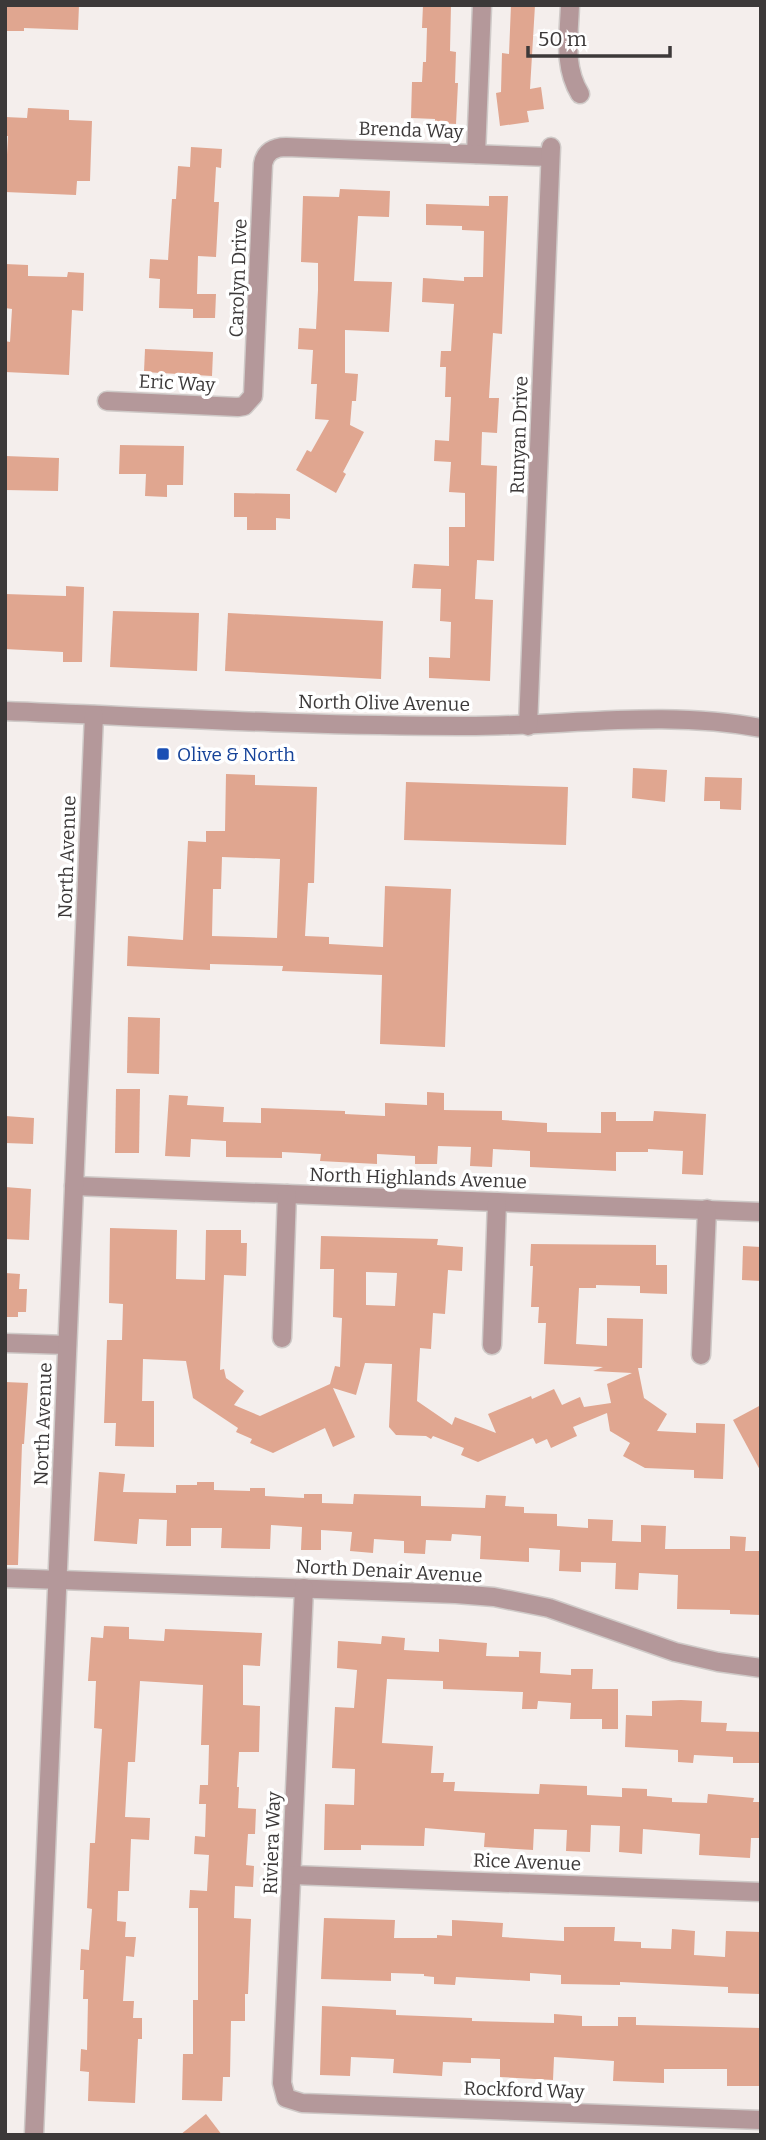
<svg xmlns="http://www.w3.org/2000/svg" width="766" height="2140" font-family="Bitter,serif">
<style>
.building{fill:#e0a690;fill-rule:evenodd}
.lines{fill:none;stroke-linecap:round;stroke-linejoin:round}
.minor-casing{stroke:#cfcac8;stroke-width:21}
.minor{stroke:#b4989a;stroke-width:18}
.transit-dot{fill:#1a4fb4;stroke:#fff;stroke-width:2.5}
.labels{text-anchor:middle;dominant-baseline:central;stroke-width:7;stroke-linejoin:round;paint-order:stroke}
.street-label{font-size:19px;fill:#3c3939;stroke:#fff}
.transit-label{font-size:19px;fill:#164399;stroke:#fff;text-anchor:start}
</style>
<rect width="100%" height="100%" fill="#f4eeec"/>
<g class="building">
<polygon points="5,5 79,5 78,30 24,28 24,31 5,31"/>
<polygon points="423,5 451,5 450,51 456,52 455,83 458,83 456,124 435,123 435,119 411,118 412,82 422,82 423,62 426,62 427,28 422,28"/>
<polygon points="511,5 535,5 530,89 541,87 544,109 527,111 529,122 500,126 496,93 501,92 502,53 509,54"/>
<polygon points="28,108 69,110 69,120 92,121 90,181 77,181 76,195 5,192 8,136 5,136 5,117 27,118"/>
<polygon points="191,147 222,149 221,168 216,167 214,202 219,202 216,257 198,256 197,294 216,294 215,318 193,318 193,309 159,308 160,279 149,278 150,259 168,260 172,199 176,199 178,166 190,167"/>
<polygon points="340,189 390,191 389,217 358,216 354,281 392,282 389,332 345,330 345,373 358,374 356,401 352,401 350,425 364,432 343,472 346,474 336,493 296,470 307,450 311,452 329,420 315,419 317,384 311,384 313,350 298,349 299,328 316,329 318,290 318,263 301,262 303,196 339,197"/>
<polygon points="489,196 508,196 502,334 493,333 489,398 499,398 497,433 482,432 481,465 497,466 494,561 477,560 475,599 493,600 490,681 429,678 429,657 450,658 451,622 440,621 441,589 412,588 414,564 449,566 449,527 465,527 465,493 449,492 451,462 434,461 435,440 449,441 451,397 445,397 446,367 440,367 441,351 451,351 454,304 422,302 423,278 464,281 464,277 483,277 484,231 462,230 462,226 426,225 426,204 489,206"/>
<polygon points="5,264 28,265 28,276 67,277 68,272 84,273 83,311 72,310 69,375 5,372 5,341 10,342 12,309 5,308"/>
<polygon points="145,349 213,352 212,376 144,372"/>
<polygon points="120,445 184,446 183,485 167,485 167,497 145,496 146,474 119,474"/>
<polygon points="5,456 59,458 58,491 5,490"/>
<polygon points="234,493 290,494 290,519 276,518 276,530 247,530 247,517 234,517"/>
<polygon points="66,586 84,587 82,662 63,662 63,652 5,649 5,594 66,596"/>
<polygon points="113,611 199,613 197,671 110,667"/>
<polygon points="228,613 383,621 381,679 225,671"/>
<polygon points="633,768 667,770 665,802 632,798"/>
<path d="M226 774 255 775V785L317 787 314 883H308L305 936 329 937V944L383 947 385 886 451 889 445 1047 380 1044 382 975 282 971 283 966 210 964V970L127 966 128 936 183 940 188 841 206 842V831H225ZM222 857 280 859 277 938 212 936 213 889H221Z"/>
<polygon points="705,777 742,778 741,810 720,809 720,801 704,801"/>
<polygon points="406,782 568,787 566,845 404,840"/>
<polygon points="128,1017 160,1018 159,1074 127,1073"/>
<polygon points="116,1089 140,1089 139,1153 115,1153"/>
<polygon points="427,1092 444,1093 444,1110 502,1111 502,1120 547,1123 547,1132 601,1133 601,1112 616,1112 616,1121 653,1121 654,1111 706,1114 703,1175 682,1174 683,1151 648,1149 648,1152 616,1152 616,1171 530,1167 530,1151 493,1149 492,1167 470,1166 471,1147 438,1146 437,1164 415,1164 415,1156 377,1154 377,1164 320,1161 321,1154 282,1152 282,1158 226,1157 226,1141 191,1139 190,1157 165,1156 169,1095 188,1096 187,1105 224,1107 223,1122 261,1123 261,1108 345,1111 345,1114 385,1116 385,1103 427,1105"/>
<polygon points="5,1116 34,1118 33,1144 5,1143"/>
<polygon points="5,1187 31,1189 29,1240 5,1239"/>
<path d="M110 1228 177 1230 176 1279 205 1280 206 1230H241V1243H247L246 1276 224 1275 220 1370 224 1369 226 1378 244 1391 234 1405 260 1416 330 1384 335 1366 340 1367 342 1318 333 1317 334 1269H320L321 1236 438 1239 437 1245 463 1247 462 1271 448 1270 445 1314 433 1313 431 1349 420 1348 417 1401 452 1425 455 1417 496 1433 488 1414 531 1396 532 1399 554 1389 562 1405 580 1397 584 1407 611 1403 607 1384 632 1373 593 1371 603 1367 544 1364 546 1323H538L539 1307H531L533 1266H530L531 1244 656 1245V1265H667V1294L640 1293V1286L596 1285V1288H579L576 1344 607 1346V1318L643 1319 642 1368H638L644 1398 667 1414 657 1431 696 1433V1423L725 1424 723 1479 694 1478V1470L645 1468 623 1456 630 1443 610 1431 607 1413 573 1427 577 1436 551 1448 547 1439 536 1444 533 1438 478 1462 461 1455 464 1448 433 1436 431 1439 426 1436 396 1435 389 1427 392 1364 365 1363 356 1395 333 1388 355 1437 333 1447 325 1428 273 1453 250 1443 252 1439 236 1432 238 1428 193 1398 186 1361 143 1359 142 1401H154V1447L115 1446 116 1423H104L107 1340H122L123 1304 109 1303ZM366 1272 397 1273 395 1306 366 1305Z"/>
<polygon points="743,1246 761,1247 761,1281 742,1280"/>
<polygon points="5,1273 20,1274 19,1289 27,1289 26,1312 18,1312 18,1317 5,1317"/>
<polygon points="5,1382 28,1383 24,1444 22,1444 18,1565 5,1565"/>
<polygon points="761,1405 761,1472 733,1420"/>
<polygon points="99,1472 125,1474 123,1492 176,1493 176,1485 197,1485 197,1482 214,1482 214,1490 250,1491 250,1488 265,1488 265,1496 304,1498 304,1494 322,1494 322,1503 353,1504 354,1494 421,1496 421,1506 485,1508 486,1495 506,1496 505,1506 524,1507 524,1513 557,1514 557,1526 588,1528 588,1519 613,1520 612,1541 641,1542 641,1525 666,1526 665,1549 730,1549 730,1536 746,1537 745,1551 761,1551 761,1615 730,1614 730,1610 677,1609 678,1575 639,1573 638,1590 615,1589 616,1563 581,1562 581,1572 559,1571 560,1550 529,1548 529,1562 480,1559 481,1536 452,1534 451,1541 426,1540 425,1554 404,1553 404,1541 374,1539 373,1553 350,1551 352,1532 321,1530 321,1550 301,1550 302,1527 271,1525 270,1549 221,1548 222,1528 191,1528 191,1546 166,1546 167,1520 139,1519 137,1544 94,1541"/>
<polygon points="104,1626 129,1627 129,1639 164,1641 165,1629 262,1633 260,1666 243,1665 243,1705 260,1706 259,1752 239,1752 237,1787 239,1787 238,1808 256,1809 255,1834 248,1834 246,1865 254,1866 253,1887 235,1886 234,1918 251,1919 248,1994 245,1994 245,2021 231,2021 230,2077 223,2077 222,2101 182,2100 183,2054 193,2054 193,2000 198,2000 198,1908 189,1908 190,1890 207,1891 209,1855 194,1854 195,1836 205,1837 206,1804 199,1804 200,1785 208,1785 209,1745 201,1745 203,1685 140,1681 135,1762 128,1762 125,1817 150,1818 149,1840 131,1839 129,1891 118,1891 117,1921 126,1922 125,1937 136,1937 134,1957 126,1956 123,2001 134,2001 133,2018 142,2018 142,2039 138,2039 135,2103 88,2101 89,2072 80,2071 81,2049 87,2050 88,1999 83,1999 84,1970 80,1970 81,1949 89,1950 92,1909 87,1908 90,1843 95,1843 102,1729 94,1728 96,1681 88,1681 91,1637 103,1638"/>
<polygon points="382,1636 405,1638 404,1650 439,1652 439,1639 487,1643 486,1656 519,1657 519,1651 541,1652 540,1673 571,1675 571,1669 593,1669 592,1689 618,1689 618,1729 602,1729 602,1719 570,1719 571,1703 538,1701 537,1709 522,1709 523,1692 443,1689 443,1681 387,1679 382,1743 433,1746 431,1773 444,1773 443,1782 455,1782 454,1791 539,1794 540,1784 587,1786 587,1795 622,1797 622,1788 647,1789 647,1796 672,1798 672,1802 707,1803 708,1794 754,1798 753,1802 761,1802 761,1838 751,1838 750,1858 699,1855 700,1834 643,1829 642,1854 619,1852 620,1826 591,1825 590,1852 566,1851 567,1830 534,1829 533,1850 484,1847 485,1833 425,1828 424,1846 361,1845 361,1850 324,1850 325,1804 354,1805 355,1769 332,1768 335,1707 354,1708 357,1670 337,1668 338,1641 381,1644"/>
<polygon points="681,1700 702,1701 701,1722 727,1723 726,1731 761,1732 761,1763 733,1763 733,1757 694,1755 693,1763 678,1762 678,1750 625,1747 626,1715 652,1716 652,1701"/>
<polygon points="324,1918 395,1920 394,1938 437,1938 437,1935 452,1936 452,1920 503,1923 502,1937 564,1941 564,1927 615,1927 614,1941 641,1942 641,1948 671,1949 672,1929 695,1931 694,1955 725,1957 726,1931 761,1932 761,1994 728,1993 728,1987 620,1982 620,1985 561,1984 561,1975 530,1973 530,1981 456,1977 455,1985 434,1984 434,1977 424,1976 424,1974 391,1973 391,1981 321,1979"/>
<polygon points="322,2006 396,2010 396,2015 472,2018 472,2021 554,2023 554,2014 582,2016 582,2026 618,2026 618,2017 636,2017 636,2025 761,2028 761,2086 727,2086 727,2069 664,2069 664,2083 613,2081 614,2061 554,2057 553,2080 500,2077 500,2059 471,2058 471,2063 443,2062 442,2076 393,2073 394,2059 351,2057 350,2076 320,2075"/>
<polygon points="206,2114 222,2135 180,2135"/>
</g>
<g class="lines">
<g class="minor-casing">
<g id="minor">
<path d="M570 5C569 36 563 66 580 94"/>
<polyline points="476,154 482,5"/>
<path d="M107 401 238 407 244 406 253 396 263 164C265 152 274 147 286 147L550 157"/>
<path d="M5 711C157 717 308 726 460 726 560 727 662 709 761 728"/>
<polyline points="528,726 551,147"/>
<polyline points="74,1186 761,1212"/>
<polyline points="282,1338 287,1194"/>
<polyline points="5,1343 67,1345"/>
<polyline points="492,1345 497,1202"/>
<polyline points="701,1355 707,1209"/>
<polyline points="5,1578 456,1594 494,1597 549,1608 675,1652 718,1662 761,1668"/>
<polyline points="304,1588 282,2083 286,2098 302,2103 761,2120"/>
<polyline points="292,1875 761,1892"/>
<polyline points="34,2135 94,715"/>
</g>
</g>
<use href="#minor" class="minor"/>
</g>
<rect class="transit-dot" x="156" y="747" width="14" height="14" rx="3.5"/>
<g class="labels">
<g class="street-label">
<text transform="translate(411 130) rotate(2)">Brenda Way</text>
<text transform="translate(238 278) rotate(-88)">Carolyn Drive</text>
<text transform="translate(177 383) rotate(3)">Eric Way</text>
<text transform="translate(519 435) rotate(-88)">Runyan Drive</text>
<text transform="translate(384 703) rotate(1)">North Olive Avenue</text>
<text transform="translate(67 857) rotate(-88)">North Avenue</text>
<text transform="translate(418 1178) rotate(2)">North Highlands Avenue</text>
<text transform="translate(43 1424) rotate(-88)">North Avenue</text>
<text transform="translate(389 1571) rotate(3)">North Denair Avenue</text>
<text transform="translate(272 1843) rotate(-88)">Riviera Way</text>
<text transform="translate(527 1862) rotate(2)">Rice Avenue</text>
<text transform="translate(524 2090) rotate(2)">Rockford Way</text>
</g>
<g class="transit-label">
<text x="177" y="754">Olive &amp; North</text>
</g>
</g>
<rect width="766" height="2140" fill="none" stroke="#3c3939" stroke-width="14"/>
<path d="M528 46v10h142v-10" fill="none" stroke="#3c3939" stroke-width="3.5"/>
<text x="538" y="46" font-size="21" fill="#3c3939" stroke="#ffffff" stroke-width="5" paint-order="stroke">50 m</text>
</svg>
